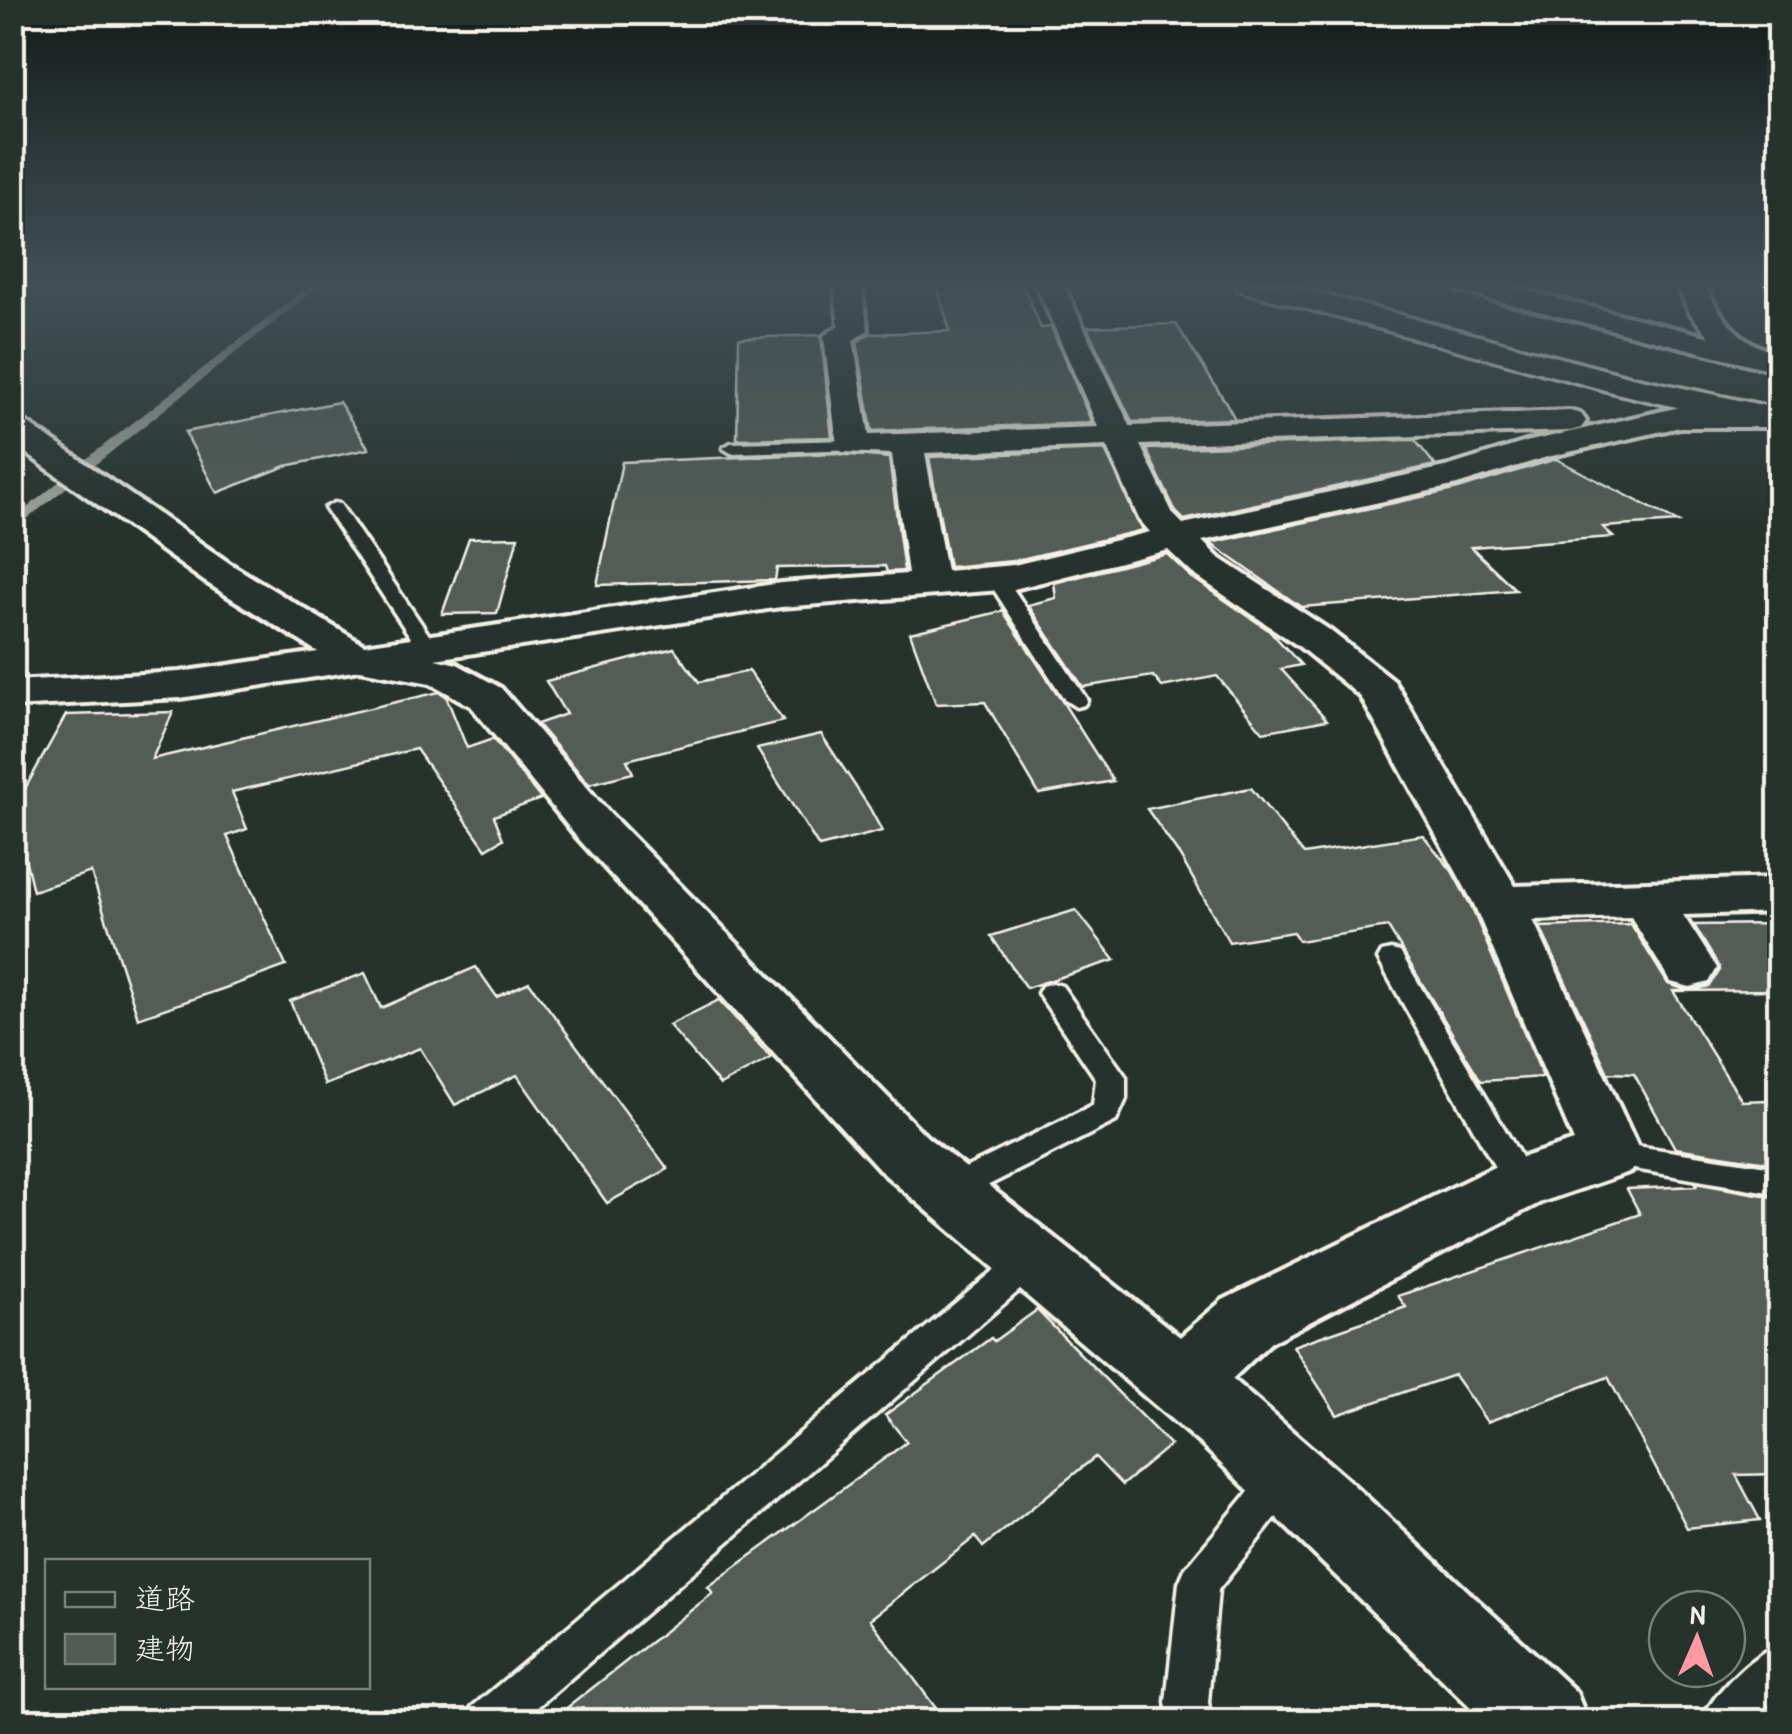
<svg xmlns="http://www.w3.org/2000/svg" width="1792" height="1734" font-family="'Patrick Hand','Klee One',sans-serif">
<style>
.lines{fill:none;stroke-linecap:round;stroke-linejoin:round}
.stream{fill:#9fa39b;fill-rule:evenodd}
.building{fill:#525c55;stroke:#f4f1e8;stroke-width:2.5}
.service-casing{stroke:#f4f1e8;stroke-width:7}
.minor-casing{stroke:#f4f1e8;stroke-width:8}
.trunk-casing{stroke:#f4f1e8;stroke-width:7}
.service{fill:#26332d;fill-rule:evenodd}
.minor{fill:#26332d;fill-rule:evenodd}
.trunk{fill:#26332d;fill-rule:evenodd}
</style>
<rect width="100%" height="100%" fill="#26332d"/>
<filter id="ink" filterUnits="userSpaceOnUse"><feTurbulence type="fractalNoise" baseFrequency=".01" numOctaves="2"/><feDisplacementMap in="SourceGraphic" scale="20" xChannelSelector="R" yChannelSelector="G"/><feConvolveMatrix kernelMatrix="1 2 1 2 8 2 1 2 1" color-interpolation-filters="sRGB"/></filter>
<g filter="url(#ink)">
<g class="lines">
<polygon class="stream" points="312,284 322,284 12,531 12,520 95,452"/>
</g>
<g class="building">
<polygon points="936,284 1023,284 1041,328 1051,327 1092,423 872,431 857,342 869,334 950,331"/>
<polygon points="1176,324 1225,401 1235,419 1132,422 1087,327"/>
<polygon points="821,335 832,437 737,439 739,338"/>
<polygon points="339,402 369,449 286,466 217,493 185,432"/>
<polygon points="1407,440 1415,440 1435,465 1184,520 1176,512 1146,449"/>
<polygon points="1105,450 1143,530 1013,561 949,567 929,457"/>
<polygon points="838,453 889,458 904,571 887,572 885,566 777,568 775,580 597,585 622,462"/>
<polygon points="1556,459 1678,522 1603,527 1613,537 1471,547 1516,590 1301,607 1210,543 1458,489"/>
<polygon points="518,537 497,613 442,614 469,538"/>
<polygon points="1167,554 1190,576 1270,631 1301,665 1281,669 1327,720 1263,732 1217,676 1162,687 1153,676 1083,687 1028,605 1056,598 1054,583"/>
<polygon points="1003,611 1064,704 1113,781 1039,794 985,702 936,704 910,633"/>
<polygon points="674,648 699,682 749,671 783,721 627,760 633,773 589,784 537,724 566,714 546,681"/>
<polygon points="439,692 446,696 467,748 493,739 541,799 494,816 503,839 486,849 416,749 232,792 247,829 227,836 286,966 225,988 138,1018 91,872 33,891 25,858 12,847 12,812 66,715 173,712 152,759"/>
<polygon points="821,734 869,807 882,831 819,847 757,749"/>
<polygon points="1251,788 1304,854 1423,835 1452,871 1471,906 1543,1077 1481,1081 1388,927 1299,941 1293,932 1229,942 1180,856 1147,809"/>
<polygon points="1076,910 1115,960 1026,988 991,936"/>
<polygon points="1631,924 1668,984 1689,991 1710,986 1720,970 1694,925 1780,924 1780,990 1673,991 1742,1101 1768,1100 1780,1118 1780,1164 1675,1148 1634,1074 1608,1073 1540,927"/>
<polygon points="476,967 497,997 529,982 668,1169 607,1203 517,1075 455,1105 420,1048 325,1085 290,1001 365,973 381,1008"/>
<polygon points="719,1000 771,1058 720,1085 669,1025"/>
<polygon points="1695,1183 1780,1198 1780,1474 1736,1475 1760,1520 1687,1528 1608,1377 1487,1422 1454,1375 1337,1415 1293,1346 1406,1307 1398,1296 1640,1214 1627,1189 1696,1186"/>
<polygon points="1037,1310 1170,1445 1122,1485 1095,1457 983,1547 975,1537 870,1619 946,1722 549,1722 713,1593 708,1587 907,1442 885,1415 991,1338 994,1341"/>
</g>
<g class="lines">
<g class="service-casing">
<g id="service">
<polygon points="854,440 860,441 860,449 731,453 723,448 731,443"/>
<polygon points="334,503 340,504 437,647 434,651 427,653 417,647 325,508"/>
<polygon points="997,573 1004,575 1087,700 1084,705 1076,707 1065,700 987,579"/>
<polygon points="1391,950 1400,952 1531,1174 1536,1183 1531,1192 1520,1196 1509,1192 1378,959 1382,952"/>
<polygon points="1052,983 1062,986 1126,1077 1126,1099 1116,1121 959,1200 948,1204 937,1200 932,1191 937,1182 1093,1105 1096,1079 1038,993 1042,986"/>
<polygon points="1610,1142 1780,1168 1780,1194 1599,1163 1595,1154 1599,1145"/>
<polygon points="1032,1245 1044,1249 1048,1259 1044,1269 520,1722 466,1722 472,1707 1020,1249"/>
<polygon points="1284,1460 1297,1465 1303,1478 1297,1491 1218,1590 1208,1702 1211,1722 1169,1722 1166,1702 1179,1583 1185,1569 1271,1465"/>
<path d="M1780 1644V1694L1752 1722H1701C1713 1693 1751 1655 1780 1644Z"/>
</g>
</g>
<g class="minor-casing">
<g id="minor">
<path d="M834 284H860L868 330 853 340 869 435 1098 427 1036 284H1063L1130 426 1570 411 1581 414 1586 421 1581 428 1570 431 1140 445 1173 514 1183 524 1449 466 1526 442 1680 407 1780 410 1779 424 1768 427H1680L1547 457 1457 485 1202 541 1218 557 1328 629 1394 681 1515 886 1780 878V912L1683 915 1717 968 1709 982 1690 987 1671 982 1631 917 1533 920 1641 1154 1632 1171 1541 1202 1271 1342 1232 1379 1347 1479 1576 1692 1588 1722H1486L1203 1446 883 1173 576 836 471 706 430 683 360 670 180 698 12 707V681L180 672 318 652 204 581 12 443V417L23 420 232 565 364 645 781 583 908 574 892 454 842 452 837 445 824 336 839 326ZM1107 446 1139 519 1150 532 1014 565 946 571 925 453ZM1168 550 1192 573 1300 647 1361 697 1474 904 1574 1141 1498 1165 1223 1300 1180 1337 927 1137 610 814 501 688 457 664 435 659 781 607 1014 589Z"/>
<path d="M1452 284H1499L1710 337 1690 313 1677 284H1704C1722 320 1740 344 1780 354V372L1456 290Z"/>
</g>
</g>
<g class="trunk-casing">
<polygon id="trunk" points="1233,284 1284,284 1632,377 1780,409 1780,431 1616,393 1238,290"/>
</g>
<use href="#service" class="service"/>
<use href="#minor" class="minor"/>
<use href="#trunk" class="trunk"/>
</g>
</g>
<linearGradient id="sky" x2="0" y2="1"><stop stop-color="#151c19"/><stop offset="0.54" stop-color="#415057"/><stop offset="1" stop-color="#415057" stop-opacity="0"/></linearGradient>
<rect width="1792" height="527" fill="url(#sky)"/>
<rect width="1792" height="1734" fill="none" stroke="#26332d" stroke-width="50"/>
<rect x="25" y="25" width="1742" height="1684" fill="none" stroke="#f4f1e8" stroke-width="4" filter="url(#ink)"/>
<rect x="45" y="1559" width="325" height="130" fill="#26332d" stroke="#787f78" stroke-width="2.5"/>
<rect x="65" y="1592" width="50" height="15" fill="#26332d" stroke="#787f78" stroke-width="2.5"/>
<text x="135" y="1609" font-size="30" fill="#f4f1e8">道路</text>
<rect x="65" y="1634" width="50" height="30" fill="#525c55" stroke="#787f78" stroke-width="2.5"/>
<text x="135" y="1659" font-size="30" fill="#f4f1e8">建物</text>
<g transform="translate(1697 1639) rotate(2)"><circle r="48" fill="#26332d" stroke="#787f78" stroke-width="2.5"/>
<path d="M0-8L18 38L0 25L-18 38Z" fill="#ff9aa2"/>
<text y="-15" font-size="28" font-weight="bold" text-anchor="middle" fill="#f4f1e8">N</text>
</g>
</svg>
